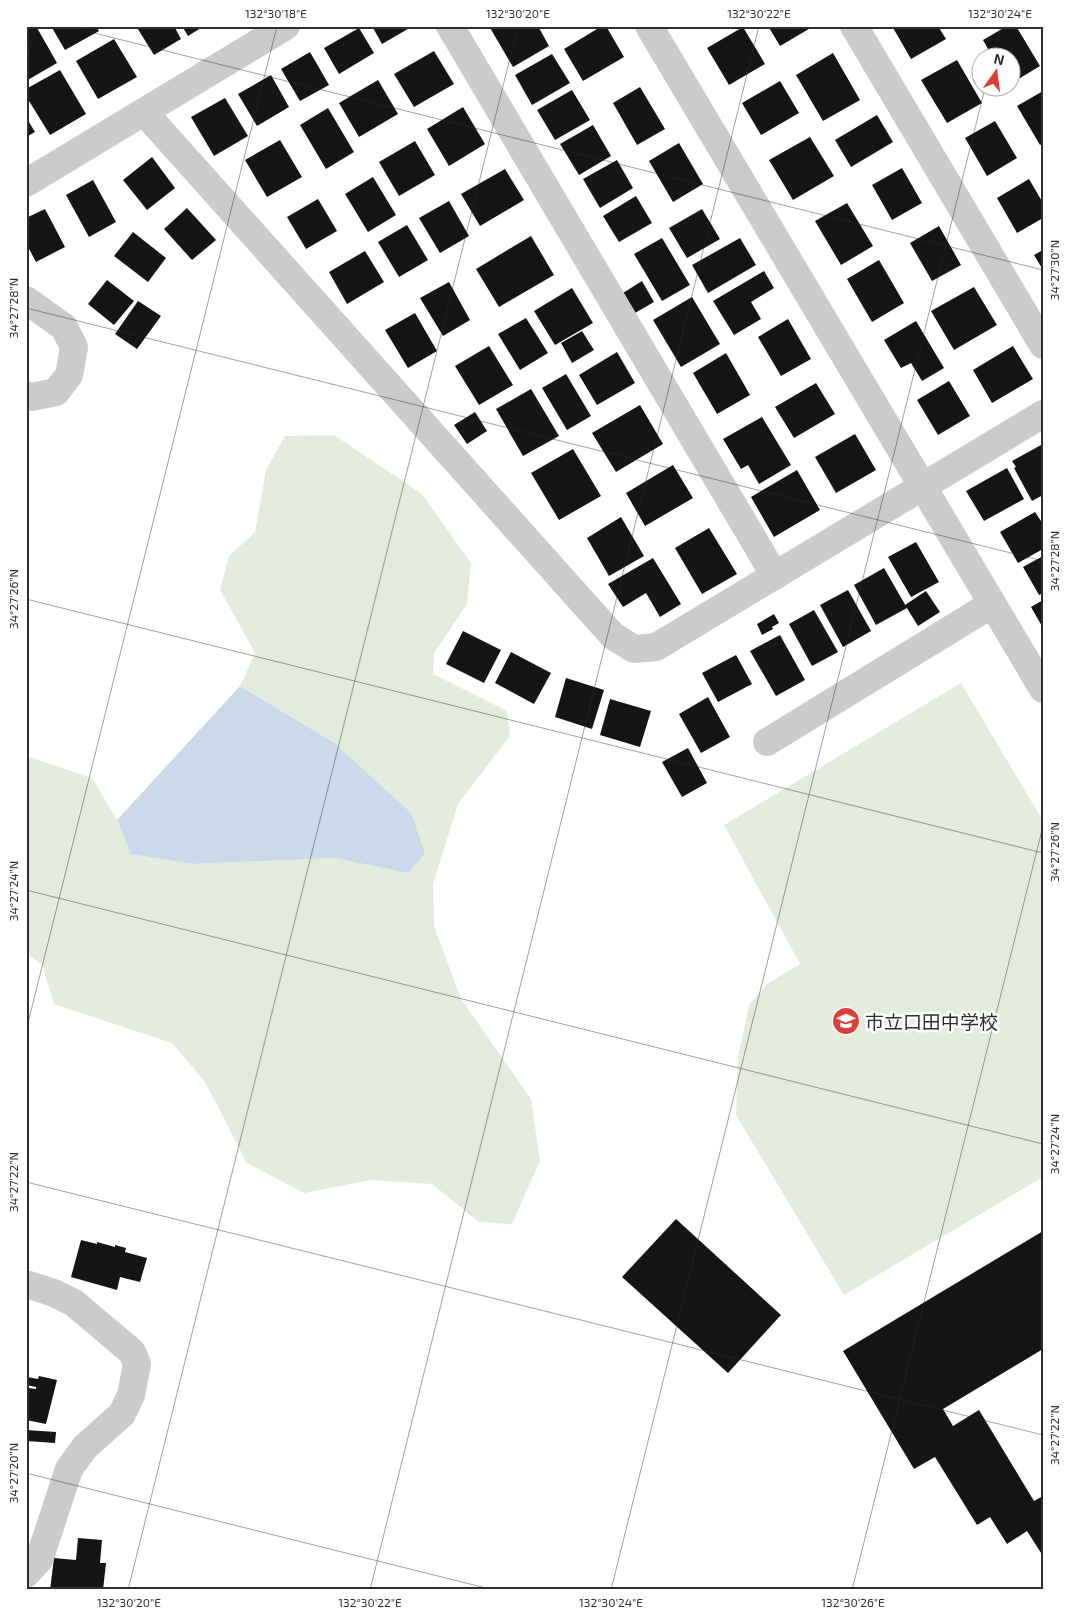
<svg xmlns="http://www.w3.org/2000/svg" width="1069" height="1616" font-family="'Exo 2','Noto Sans JP',sans-serif">
<style>
.green{fill:#e3ebdd}
.water{fill:#cadaea}
.building{fill:#151515}
.lines{fill:none;stroke-linecap:round;stroke-linejoin:round}
.street{stroke:#cbcbcb;stroke-width:28}
.ticks{fill:none;stroke:#2e2e2e;stroke-width:1;stroke-opacity:0.45}
.labels{text-anchor:middle;dominant-baseline:central;stroke-width:5;stroke-linejoin:round;paint-order:stroke}
.poi-label{font-size:19px;fill:#2e2e2e;stroke:#fff;text-anchor:start}
.neatline{fill:none;stroke:#2e2e2e;stroke-width:2}
.ticks-label{font-size:12px;text-anchor:middle;fill:#2e2e2e}
</style>
<rect width="100%" height="100%" fill="#fff"/>
<g class="green">
<polygon points="334,435 422,494 471,563 467,604 434,653 433,674 507,711 510,736 458,804 433,884 434,926 461,999 531,1099 540,1161 512,1224 479,1222 432,1184 371,1180 304,1193 247,1163 205,1082 172,1043 54,1004 42,964 26,954 26,756 92,778 117,820 132,854 192,864 335,858 407,873 333,742 240,686 255,653 220,590 229,556 255,532 266,470 285,436"/>
<polygon points="961,683 1043,821 1043,1177 844,1295 736,1115 738,1058 749,1005 767,984 800,964 724,825"/>
</g>
<polygon class="water" points="240,686 333,742 411,813 425,854 407,873 335,858 192,864 131,854 117,820"/>
<g class="building">
<polygon points="26,26 36,26 57,63 26,81"/>
<polygon points="51,26 96,26 99,31 65,50"/>
<polygon points="136,26 174,26 181,39 154,55"/>
<polygon points="182,26 204,26 188,36"/>
<polygon points="372,26 413,26 382,44"/>
<polygon points="489,26 538,26 549,46 513,67"/>
<polygon points="602,26 606,26 624,57 583,81 564,49"/>
<polygon points="768,26 814,26 780,46"/>
<polygon points="892,26 938,26 946,39 911,59"/>
<polygon points="1007,26 1016,26 1040,66 1012,83 1012,58 993,58 983,40"/>
<polygon points="743,27 765,64 729,85 707,48"/>
<polygon points="359,28 374,53 339,74 324,48"/>
<polygon points="114,39 137,77 98,99 76,61"/>
<polygon points="434,51 454,84 414,107 394,74"/>
<polygon points="310,52 329,85 300,101 281,69"/>
<polygon points="833,53 860,100 823,121 796,75"/>
<polygon points="552,54 570,83 532,105 515,75"/>
<polygon points="957,60 982,103 947,123 921,80"/>
<polygon points="60,70 86,114 50,135 26,96 26,89"/>
<polygon points="271,75 289,107 257,126 238,94"/>
<polygon points="378,80 398,114 359,137 339,103"/>
<polygon points="780,81 799,113 761,135 742,103"/>
<polygon points="640,87 665,129 637,145 613,103"/>
<polygon points="572,90 590,120 555,140 537,110"/>
<polygon points="1043,91 1043,143 1040,145 1017,106"/>
<polygon points="225,98 248,136 214,156 191,117"/>
<polygon points="463,107 485,144 449,166 427,129"/>
<polygon points="328,108 354,152 326,169 300,125"/>
<polygon points="877,115 893,142 851,167 835,140"/>
<polygon points="26,117 35,132 26,137"/>
<polygon points="995,121 1017,158 987,176 965,138"/>
<polygon points="593,125 611,156 579,175 560,144"/>
<polygon points="810,137 834,176 793,200 769,160"/>
<polygon points="280,140 302,177 267,197 245,160"/>
<polygon points="415,141 435,175 399,196 379,162"/>
<polygon points="679,143 703,184 673,202 649,161"/>
<polygon points="152,157 175,188 147,210 123,180"/>
<polygon points="617,160 633,188 600,208 583,179"/>
<polygon points="902,168 922,203 892,220 872,185"/>
<polygon points="505,169 524,200 480,226 461,194"/>
<polygon points="373,177 396,215 368,232 345,194"/>
<polygon points="1029,179 1043,203 1043,218 1017,233 997,198"/>
<polygon points="93,180 116,222 89,237 66,195"/>
<polygon points="636,196 652,223 619,242 603,216"/>
<polygon points="318,199 337,231 306,249 287,217"/>
<polygon points="449,201 469,236 440,253 419,218"/>
<polygon points="847,203 873,246 841,265 815,221"/>
<polygon points="187,208 216,240 192,260 164,229"/>
<polygon points="45,209 65,247 36,262 26,243 26,218"/>
<polygon points="702,209 720,239 687,258 669,228"/>
<polygon points="407,225 428,260 399,277 378,242"/>
<polygon points="939,226 961,265 932,281 910,243"/>
<polygon points="133,232 166,258 148,282 114,256"/>
<polygon points="531,236 554,275 499,307 476,269"/>
<polygon points="662,238 690,285 662,301 634,254"/>
<polygon points="740,238 756,265 708,293 692,265"/>
<polygon points="1043,250 1043,270 1034,255"/>
<polygon points="365,251 384,282 347,304 329,272"/>
<polygon points="879,260 904,303 872,322 847,279"/>
<polygon points="764,271 774,288 751,302 761,319 734,335 713,301"/>
<polygon points="107,280 134,301 114,325 88,304"/>
<polygon points="642,281 654,302 635,313 623,293"/>
<polygon points="449,282 470,320 443,336 420,298"/>
<polygon points="974,287 997,325 954,350 931,311"/>
<polygon points="572,288 593,323 555,345 534,311"/>
<polygon points="692,297 720,344 681,367 653,320"/>
<polygon points="138,301 161,316 137,349 115,334"/>
<polygon points="415,313 437,351 408,368 385,330"/>
<polygon points="526,318 548,353 520,370 498,334"/>
<polygon points="788,319 811,359 781,376 758,337"/>
<polygon points="916,321 944,368 922,381 911,363 901,368 884,340"/>
<polygon points="582,331 594,350 572,363 561,343"/>
<polygon points="489,346 513,385 479,405 455,366"/>
<polygon points="1013,346 1033,379 992,403 973,370"/>
<polygon points="617,352 635,383 597,405 579,375"/>
<polygon points="726,353 750,395 717,414 693,373"/>
<polygon points="566,374 591,416 567,430 542,388"/>
<polygon points="949,381 970,416 938,435 917,400"/>
<polygon points="816,383 835,414 794,438 775,407"/>
<polygon points="531,389 559,436 523,456 496,409"/>
<polygon points="640,405 663,444 616,472 592,433"/>
<polygon points="475,412 487,431 467,444 454,425"/>
<polygon points="762,417 791,465 759,484 748,465 741,469 723,439"/>
<polygon points="855,434 876,470 836,493 815,457"/>
<polygon points="1043,444 1043,495 1032,501 1014,468 1016,467 1012,461"/>
<polygon points="573,449 601,496 559,520 531,473"/>
<polygon points="673,465 693,498 645,526 626,493"/>
<polygon points="1007,468 1024,499 984,521 966,491"/>
<polygon points="797,470 820,510 774,537 751,497"/>
<polygon points="1035,512 1043,524 1043,549 1018,563 1000,532"/>
<polygon points="621,517 644,556 609,576 587,538"/>
<polygon points="709,528 737,574 702,594 675,548"/>
<polygon points="916,542 939,582 911,597 888,557"/>
<polygon points="1043,556 1043,593 1039,595 1023,567"/>
<polygon points="653,558 681,604 660,617 646,593 623,607 608,584"/>
<polygon points="884,568 907,608 876,625 854,585"/>
<polygon points="848,590 871,631 843,647 820,605"/>
<polygon points="926,591 940,612 918,626 905,605"/>
<polygon points="1043,600 1043,628 1031,607"/>
<polygon points="814,610 838,652 812,666 789,624"/>
<polygon points="774,614 779,623 772,627 773,629 762,635 757,624"/>
<polygon points="463,631 501,650 484,683 446,664"/>
<polygon points="780,635 805,680 776,696 750,651"/>
<polygon points="511,652 551,673 534,704 495,683"/>
<polygon points="736,655 752,684 718,702 702,673"/>
<polygon points="566,678 604,690 592,729 555,717"/>
<polygon points="708,697 730,737 701,753 679,714"/>
<polygon points="610,699 651,711 640,747 600,735"/>
<polygon points="688,748 707,783 682,797 662,762"/>
<polygon points="676,1219 781,1315 728,1373 622,1277"/>
<polygon points="1043,1231 1043,1349 943,1409 953,1426 979,1410 1034,1501 1043,1496 1043,1556 1027,1531 1007,1544 990,1517 977,1525 935,1457 914,1469 843,1351"/>
<polygon points="81,1240 97,1244 97,1242 115,1247 115,1245 126,1248 125,1252 147,1258 140,1282 120,1277 117,1290 71,1277"/>
<polygon points="39,1376 57,1380 46,1424 26,1420 26,1398 29,1388 36,1389 36,1387 26,1385 27,1377 38,1379"/>
<polygon points="26,1430 56,1432 55,1443 26,1441"/>
<polygon points="78,1538 102,1540 100,1563 106,1563 103,1590 50,1590 54,1558 76,1560"/>
</g>
<g class="lines">
<g class="street">
<polyline points="450,26 775,576"/>
<polyline points="649,26 1043,689"/>
<polyline points="854,26 1043,345"/>
<polyline points="144,112 613,636 634,649 656,647 1043,414"/>
<polyline points="26,183 286,26"/>
<polyline points="26,300 64,327 74,347 69,375 56,392 32,397 26,395"/>
<polyline points="767,742 992,604"/>
<polyline points="26,1284 54,1293 74,1303 132,1352 137,1364 131,1395 122,1414 85,1447 69,1469 39,1560 26,1574"/>
</g>
</g>
<path class="ticks" d="M66 26 1043 270M993 58 1001 26M26 63 36 26M26 308 1043 561M26 599 1043 853M26 890 1043 1144M26 1031 277 26M26 1182 1043 1435M26 1473 494 1590M128 1590 518 26M370 1590 759 26M611 1590 985 88M852 1590 1043 826"/>
<defs>
<g id="school-disc" transform="scale(1.4375)"><circle r="9.5" fill="#dd3e39" stroke="#fff"/><path d="M0-5L7-2L0 1L-7-2ZM-4 1L0 2.5L4 1V4Q0 6-4 4Z" fill="#fff"/></g>
</defs>
<g fill-rule="evenodd">
<use href="#school-disc" x="846" y="1021"/>
</g>
<g class="labels">
<g class="poi-label">
<text x="865" y="1021">市立口田中学校</text>
</g>
</g>
<rect width="1069" height="1616" fill="none" stroke="#ffffff" stroke-width="55"/>
<g transform="translate(996 72) rotate(14)"><circle r="24" fill="#ffffff" stroke="#ababab"/>
<path d="M0-4L9 19L0 12L-9 19Z" fill="#dd3e39"/>
<text y="-8" font-size="14" font-weight="bold" text-anchor="middle" fill="#2e2e2e">N</text>
</g>
<rect x="28" y="28" width="1014" height="1560" class="neatline"/>
<g class="ticks-label">
<text x="276" y="18">132°30'18"E</text>
<text x="518" y="18">132°30'20"E</text>
<text x="759" y="18">132°30'22"E</text>
<text x="1000" y="18">132°30'24"E</text>
<text transform="translate(1055 270) rotate(-90)" y="4">34°27'30"N</text>
<text transform="translate(14 308) rotate(-90)" y="4">34°27'28"N</text>
<text transform="translate(1055 561) rotate(-90)" y="4">34°27'28"N</text>
<text transform="translate(14 599) rotate(-90)" y="4">34°27'26"N</text>
<text transform="translate(1055 852) rotate(-90)" y="4">34°27'26"N</text>
<text transform="translate(14 891) rotate(-90)" y="4">34°27'24"N</text>
<text transform="translate(1055 1144) rotate(-90)" y="4">34°27'24"N</text>
<text transform="translate(14 1182) rotate(-90)" y="4">34°27'22"N</text>
<text transform="translate(1055 1435) rotate(-90)" y="4">34°27'22"N</text>
<text transform="translate(14 1473) rotate(-90)" y="4">34°27'20"N</text>
<text x="129" y="1607">132°30'20"E</text>
<text x="370" y="1607">132°30'22"E</text>
<text x="611" y="1607">132°30'24"E</text>
<text x="853" y="1607">132°30'26"E</text>
</g>
</svg>
